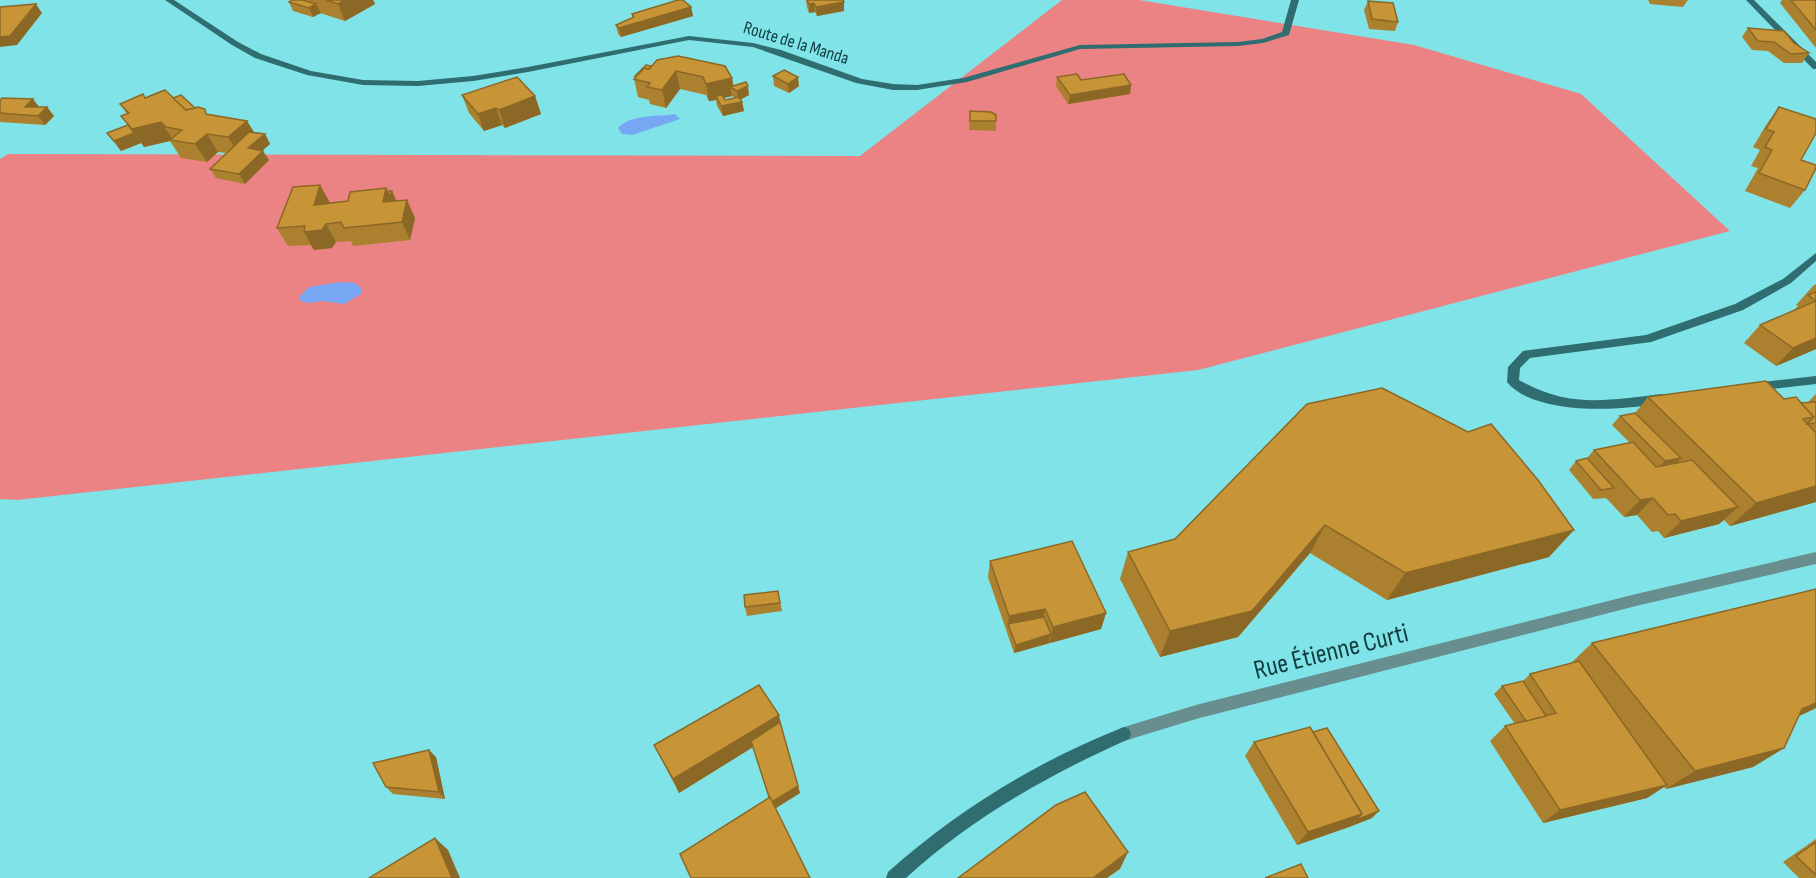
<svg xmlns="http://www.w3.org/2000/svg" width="1816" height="878" font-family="'Sofia Sans Condensed',sans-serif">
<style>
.green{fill:#eb8284}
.water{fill:#77a6f3}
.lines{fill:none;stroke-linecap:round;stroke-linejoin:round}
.street{fill:#688e8f;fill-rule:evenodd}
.secondary{fill:#2f6d70;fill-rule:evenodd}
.wall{fill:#ab802f;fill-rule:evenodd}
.shaded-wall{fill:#8b6826}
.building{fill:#c79537;stroke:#8b6826;stroke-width:1.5}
.labels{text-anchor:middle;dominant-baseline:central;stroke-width:5;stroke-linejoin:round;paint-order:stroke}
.far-street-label{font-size:18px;fill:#103c3e;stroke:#80e3e7}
.near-street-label{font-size:27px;fill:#103c3e;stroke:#80e3e7}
</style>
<rect width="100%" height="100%" fill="#80e3e7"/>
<polygon class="green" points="1062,0 1139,0 1414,45 1581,94 1730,231 1198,370 17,500 0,499 0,159 8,154 860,156"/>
<g class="water">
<path d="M675 114 680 119 632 135 622 134 618 128C630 114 658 117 675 114Z"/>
<polygon points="340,282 355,283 361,288 361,294 344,304 323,301 307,303 299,300 299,297 309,287"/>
</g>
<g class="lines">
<polygon class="street" points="1816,552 1816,564 1636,606 1196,719 1124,741 1119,739 1117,734 1119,729 1124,727 1196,705 1636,594"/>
<g class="secondary">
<polygon points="165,0 174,0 238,42 261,54 311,71 363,80 418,81 473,76 528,67 689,36 753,43 781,50 862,79 893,84 917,85 963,78 1080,45 1238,42 1262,39 1282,32 1291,0 1299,0 1289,35 1263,43 1238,46 1080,49 967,82 917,90 893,90 856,83 753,47 689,40 528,72 473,81 418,86 363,85 307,75 255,58 232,45"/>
<polygon points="1746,0 1754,0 1816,62 1816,69 1813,69"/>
<path d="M1816 253V261L1791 283 1743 310 1651 342 1530 358 1520 368 1519 380C1569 409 1608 400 1662 394L1666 395 1668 398 1666 401C1628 412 1534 416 1507 382L1508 367 1523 351 1646 335 1735 304 1783 279Z"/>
<polygon points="1816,376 1816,384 1754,391 1748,387 1754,383"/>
<path d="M1124 727 1129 729 1131 734 1129 739C1048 775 972 818 906 878H886L888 872C958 810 1037 761 1124 727Z"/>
</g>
</g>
<g class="wall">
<polygon points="292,0 373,0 375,4 345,21 320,13 313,17 293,11 289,2"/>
<polygon points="806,0 843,0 844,2 844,11 817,16 815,12 809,13 807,7"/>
<polygon points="1648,0 1688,0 1683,7 1650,4"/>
<polygon points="1782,0 1816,0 1816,48 1780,3"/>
<polygon points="1368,1 1398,22 1395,31 1369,29 1364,10"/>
<polygon points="691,7 693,16 621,37 618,34 616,25 632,18 632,14"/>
<polygon points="1748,28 1809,53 1802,63 1784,63 1768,51 1752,50 1742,37"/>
<path d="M646 65 732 78 733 85 749 95 741 99 742 102 744 111 723 116 717 106 716 100 709 101 706 95 680 89 666 108 650 104 649 100 638 97 634 79 635 78V76ZM732 96 735 98 725 100 724 98Z"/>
<polygon points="773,76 799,86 789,93 774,86"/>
<polygon points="1057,77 1081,80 1131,85 1130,94 1068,104 1056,86"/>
<polygon points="143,94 145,98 173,98 208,115 247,121 254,132 265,134 270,144 262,151 269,160 245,184 216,178 210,169 226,153 218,152 207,162 181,158 170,141 144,147 140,141 141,143 121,151 107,133 128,125 121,116 127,114 120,104"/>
<polygon points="462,95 535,96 541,114 505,128 502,125 484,131 469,113"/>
<polygon points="0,100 39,107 47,107 54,116 45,125 0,122"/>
<polygon points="1779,107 1801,160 1805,190 1790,208 1745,191 1758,168 1751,166 1760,150 1753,147 1766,125"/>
<polygon points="970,111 996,115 996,131 969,130"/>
<polygon points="320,185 330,203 348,201 388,191 396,201 415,218 410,240 353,246 351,241 336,242 332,248 314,250 311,245 288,246 277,228"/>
<polygon points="1816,284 1816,349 1776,366 1744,343 1760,325 1794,310 1798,306 1796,305 1813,286"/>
<polygon points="1816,394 1816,502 1730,526 1724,520 1719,524 1664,538 1658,531 1652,532 1637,515 1624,517 1606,498 1593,499 1569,470 1576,461 1587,458 1594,450 1630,443 1612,425 1620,416 1635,413 1648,397 1784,399 1801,403 1808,402"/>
<polygon points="1307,404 1549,557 1387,600 1310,553 1238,637 1160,657 1120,579 1128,552 1175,539"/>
<polygon points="990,561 1106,613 1101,629 1014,653 988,577"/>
<polygon points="1816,589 1816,708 1799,716 1784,748 1753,767 1666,789 1664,787 1647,798 1543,823 1490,741 1505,726 1515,724 1494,694 1502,686 1523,681 1530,674 1571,663 1592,643"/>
<polygon points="778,591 782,611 747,616 745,607"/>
<polygon points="780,722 800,793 775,808 753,747 679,793 654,745"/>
<polygon points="1254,742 1372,818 1349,827 1297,845 1245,756"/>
<polygon points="436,757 445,799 393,794 386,787"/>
<polygon points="1816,839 1816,878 1799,878 1783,862"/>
</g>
<g class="shaded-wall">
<polygon points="344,0 373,0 375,4 345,21 338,4"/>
<polygon points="844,2 844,11 817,16 816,7"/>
<polygon points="814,3 815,12 809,13 809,4"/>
<polygon points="36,4 42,13 17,45 0,47 0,37"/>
<polygon points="316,4 321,13 313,17 309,8"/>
<polygon points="691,7 693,16 621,37 619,28"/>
<polygon points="676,71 680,89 666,108 662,90"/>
<polygon points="798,77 799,86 789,93 788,84"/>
<polygon points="732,78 734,89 730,87 732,96 718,99 716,96 716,100 709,101 706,84"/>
<polygon points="1131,85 1130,94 1068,104 1070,95"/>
<polygon points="748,86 749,95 738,101 737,91"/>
<polygon points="535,96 541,114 505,128 499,110"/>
<polygon points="33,99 40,108 25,107"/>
<polygon points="742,102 744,111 723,116 721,106"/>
<polygon points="47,107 54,116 45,125 38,116"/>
<polygon points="496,108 502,125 484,131 478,114"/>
<polygon points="247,121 258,139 239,155 228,137"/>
<polygon points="161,122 173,140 170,140 170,141 144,147 132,129"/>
<polygon points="134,133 141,143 121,151 114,141"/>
<polygon points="207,134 218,152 207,162 195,144"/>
<polygon points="265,134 270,144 253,158 248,148"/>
<polygon points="263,151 269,160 245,184 239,174"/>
<polygon points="320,185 330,203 314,205"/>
<polygon points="386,188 390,197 395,206 383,202"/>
<polygon points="392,191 396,200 395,206 390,197"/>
<polygon points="407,200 415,218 410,240 402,222"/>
<polygon points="326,224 336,242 332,248 314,250 304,232"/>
<polygon points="1816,338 1816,349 1776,366 1793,348"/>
<polygon points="1681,458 1672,468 1657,471 1665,461"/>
<polygon points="1816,486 1816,502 1730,526 1756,503"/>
<polygon points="1653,498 1637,515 1624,517 1640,500"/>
<polygon points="1738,507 1719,524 1664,538 1681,521"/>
<polygon points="1325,525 1310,553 1238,637 1160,657 1170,631"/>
<polygon points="1574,530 1549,557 1387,600 1405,573"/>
<polygon points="1045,609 1042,625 1008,624 1009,616"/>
<polygon points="1106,613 1101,629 1050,643 1053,627"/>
<polygon points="1051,634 1049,643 1014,653 1016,645"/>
<polygon points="1816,703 1816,708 1771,729 1802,709"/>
<polygon points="779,715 782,729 679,793 673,779"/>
<polygon points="1784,748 1753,767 1666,789 1695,771"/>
<polygon points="429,750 436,757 445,799 439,792"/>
<polygon points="1667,785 1647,798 1543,823 1560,810"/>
<polygon points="798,786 800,793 773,810 771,803"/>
<polygon points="1379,811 1372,818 1349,827 1297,845 1308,832 1362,814"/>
<polygon points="435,838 448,850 460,878 452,878"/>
<polygon points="1128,852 1120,869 1107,878 1093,878"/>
</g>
<g class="building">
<polygon points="292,0 302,0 316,4 309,8 289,2"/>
<polygon points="326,0 344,0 338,4"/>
<polygon points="678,0 683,0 691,7 619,28 616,25 634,17 632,14"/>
<polygon points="807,0 843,0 844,2 816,7 814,3 809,4"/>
<polygon points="1791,0 1816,0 1816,30"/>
<polygon points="1368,1 1393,3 1398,22 1372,19"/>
<polygon points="36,4 10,36 0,37 0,7"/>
<polygon points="1748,28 1784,31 1794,43 1809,53 1791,54 1774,42 1758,41"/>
<polygon points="678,56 725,66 732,78 706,84 703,77 676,71 662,90 647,87 650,83 634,79 644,68 649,69 657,60"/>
<polygon points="646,65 651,66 649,69 644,68 636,76 635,76"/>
<polygon points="784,70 798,77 788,84 773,76"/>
<polygon points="1077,74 1081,80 1124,74 1131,85 1070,95 1057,77"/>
<polygon points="517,77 535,96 499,110 496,108 478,114 462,95"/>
<polygon points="746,82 748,86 737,91 730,87"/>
<polygon points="165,90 186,110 198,107 205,109 206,114 247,121 228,137 207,134 195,144 170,140 182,130 166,127 161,122 132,129 121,116 129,113 120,104 143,94 145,98"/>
<polygon points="181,95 195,108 186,110 173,98"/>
<polygon points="722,95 725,100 739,97 742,102 721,106 716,96"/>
<polygon points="2,98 33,99 25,107 47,107 38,116 0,113 0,100"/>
<polygon points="1779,107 1816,119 1816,133 1801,160 1816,165 1816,168 1805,190 1759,173 1772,150 1765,147 1774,132 1766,129"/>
<polygon points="970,111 991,112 996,115 996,121 970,121"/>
<polygon points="128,125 134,133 114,141 107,133"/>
<polygon points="249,132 265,134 248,148 263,151 239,174 210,169"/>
<polygon points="320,185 314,205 348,201 350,192 386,188 383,202 407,200 402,222 344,228 341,222 326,224 322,230 304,232 305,226 277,228 293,187"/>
<polygon points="388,191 392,191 390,197"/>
<polygon points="1816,292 1816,338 1793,348 1760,325 1816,301 1808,295"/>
<polygon points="1766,381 1784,399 1796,397 1814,417 1803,419 1816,433 1816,486 1756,503 1648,397"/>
<polygon points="1382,388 1468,432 1491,424 1538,480 1574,530 1405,573 1325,525 1252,611 1170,631 1128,552 1175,539 1307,404"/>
<polygon points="1816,402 1816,423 1807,424 1814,417 1801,403"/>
<polygon points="1635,413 1681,458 1665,461 1620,416"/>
<polygon points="1633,442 1656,467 1692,460 1738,507 1681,521 1675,514 1668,515 1653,498 1640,500 1594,450"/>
<polygon points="1587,458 1614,488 1601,490 1576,461"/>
<polygon points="1072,541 1106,613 1053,627 1045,609 1009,616 990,561"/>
<polygon points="1816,589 1816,703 1802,709 1784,748 1695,771 1592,643"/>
<polygon points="778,591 780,603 745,607 744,595"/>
<polygon points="1044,617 1051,634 1016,645 1008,624"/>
<polygon points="1579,661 1667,785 1560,810 1505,726 1556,713 1530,674"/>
<polygon points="1523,681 1546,716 1526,721 1502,686"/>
<polygon points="759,685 779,715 673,779 654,745"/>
<polygon points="780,722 798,786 772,802 769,797 751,741"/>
<polygon points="1310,727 1362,814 1308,832 1254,742"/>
<polygon points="1327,728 1379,811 1356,820 1362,814 1313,732"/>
<polygon points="429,750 439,792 386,787 373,763"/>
<polygon points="1085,792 1128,852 1093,878 958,878 1056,805"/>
<polygon points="770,797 810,878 691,878 680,854"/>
<polygon points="435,838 452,878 369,878"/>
<polygon points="1816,842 1816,875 1796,856"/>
<polygon points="1301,864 1308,878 1265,878"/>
</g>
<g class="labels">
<g class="far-street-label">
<text transform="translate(796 43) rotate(17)">Route de la Manda</text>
</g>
<g class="near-street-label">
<text transform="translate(1331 652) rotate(-14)">Rue Étienne Curti</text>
</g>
</g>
</svg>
